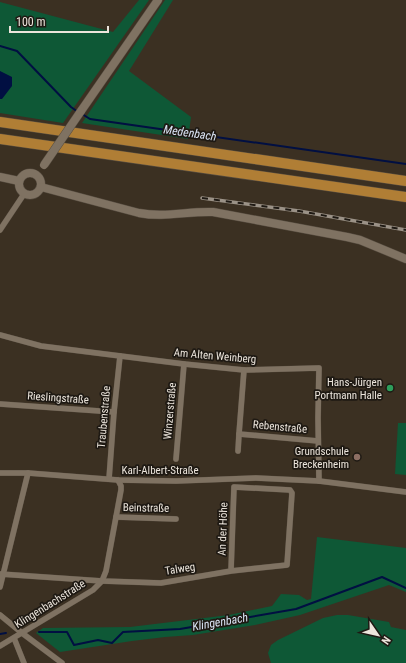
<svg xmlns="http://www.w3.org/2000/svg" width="406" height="663" font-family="'Roboto Condensed',sans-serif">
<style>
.green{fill:#0e5836}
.water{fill:#010f42}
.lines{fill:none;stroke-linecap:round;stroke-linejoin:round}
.stream{stroke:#010f42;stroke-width:2}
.street-casing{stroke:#574d41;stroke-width:6}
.secondary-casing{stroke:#574d41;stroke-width:9}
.highway-casing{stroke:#574d41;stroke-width:11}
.street{stroke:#7f7262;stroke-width:5.5}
.secondary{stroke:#7f7262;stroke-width:8}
.highway{stroke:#b07e35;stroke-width:10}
.rail-casing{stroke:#9b9287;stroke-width:3.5}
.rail{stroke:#1e1913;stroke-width:2;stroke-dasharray:6;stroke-linecap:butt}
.secondary-bridge-casing{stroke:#574d41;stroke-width:9;stroke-linecap:butt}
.secondary-bridge{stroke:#7f7262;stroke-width:8}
.leisure-dot{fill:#2e9e5b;stroke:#1e1913;stroke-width:1.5}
.education-dot{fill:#8d6e63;stroke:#1e1913;stroke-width:1.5}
.labels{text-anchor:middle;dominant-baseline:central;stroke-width:3.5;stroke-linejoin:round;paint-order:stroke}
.street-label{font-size:11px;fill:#ece5dc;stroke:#1e1913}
.poi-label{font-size:11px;fill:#ece5dc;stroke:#1e1913;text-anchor:end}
.water-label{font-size:12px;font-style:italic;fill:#dae4f5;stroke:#1e1913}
</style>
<rect width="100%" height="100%" fill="#3b3022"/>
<g class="green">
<polygon points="139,0 149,0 63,123 0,113 0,2 113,32"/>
<polygon points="165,0 173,0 129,71 191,117 188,139 82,123"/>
<polygon points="398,423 406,423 406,475 395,474"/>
<polygon points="317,537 406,548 406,592 389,585 300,615 255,625 193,635 165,637 132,641 60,652 36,633 43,628 130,627 229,615 272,606 281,594 299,595 307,600 311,599"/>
<polygon points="337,615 348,615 389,622 391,627 406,630 406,663 271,663 268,653 271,645 278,640 323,618"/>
</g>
<polygon class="water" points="0,71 12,77 12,86 2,99 0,99"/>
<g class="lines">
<g class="stream">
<polyline points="0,46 17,51 71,107 78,112"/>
<polyline points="82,114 90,119 406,164"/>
<polyline points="39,632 67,632 74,645 98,640 112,643 123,632 180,629 296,609 382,577 406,588"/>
<polyline points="0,634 6,633"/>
</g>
<g class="street-casing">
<g id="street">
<polyline points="0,230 24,194"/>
<polyline points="0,335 41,346 184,364 244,370 319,368 318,418 319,481"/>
<polyline points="244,370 239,434 318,441"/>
<polyline points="0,404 114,412"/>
<polyline points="238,451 239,434"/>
<polyline points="176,459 184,364"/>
<polyline points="0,473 28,473 118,480 176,481 256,478 319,481 406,492"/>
<polyline points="109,479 114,412 120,356"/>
<polyline points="116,517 176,519"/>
<polyline points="0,574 102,581 161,583 231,571 287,565 292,493 290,490 234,487 231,571"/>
<polyline points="0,587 28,473"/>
<polyline points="0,615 22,633 62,663"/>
<polyline points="14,638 24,663"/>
<polyline points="0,646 93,590 102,581 106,571 121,490 121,486 118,480"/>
</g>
</g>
<g class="secondary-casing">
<g id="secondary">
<polyline points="81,111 158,0"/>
<circle cx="30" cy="184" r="11"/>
<polyline points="0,177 19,181"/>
<path d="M41 187 139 213C165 218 187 211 213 212L347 237 360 240 406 259"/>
</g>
</g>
<g class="highway-casing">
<g id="highway">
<polyline points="0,122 406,181"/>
<polyline points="0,139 406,197"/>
</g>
</g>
<use href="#street" class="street"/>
<use href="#secondary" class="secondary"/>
<use href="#highway" class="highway"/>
<g class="rail-casing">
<polyline id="rail" points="202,198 299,211 406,230"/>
</g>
<use href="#rail" class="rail"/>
<g class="secondary-bridge-casing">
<polyline id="secondary-bridge" points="44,165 81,111"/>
</g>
<use href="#secondary-bridge" class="secondary-bridge"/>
</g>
<circle class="leisure-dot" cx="390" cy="388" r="4"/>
<circle class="education-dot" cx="357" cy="457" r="4"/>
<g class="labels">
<g class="street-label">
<text transform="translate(215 356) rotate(5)">Am Alten Weinberg</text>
<text transform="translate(58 398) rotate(4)">Rieslingstraße</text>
<text transform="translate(170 411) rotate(-85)">Winzerstraße</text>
<text transform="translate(104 417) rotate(-85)">Traubenstraße</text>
<text transform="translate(280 427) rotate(5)">Rebenstraße</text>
<text x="160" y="470">Karl-Albert-Straße</text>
<text transform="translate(146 508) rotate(1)">Beinstraße</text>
<text transform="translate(223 529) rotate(-88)">An der Höhe</text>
<text transform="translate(180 569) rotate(-9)">Talweg</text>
<text transform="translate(50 604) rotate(-32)">Klingenbachstraße</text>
</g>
<g class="poi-label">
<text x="382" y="382">Hans-Jürgen<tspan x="382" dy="13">Portmann Halle</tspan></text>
<text x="349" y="451">Grundschule<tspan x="349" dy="13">Breckenheim</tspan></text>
</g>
<g class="water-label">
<text transform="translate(190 133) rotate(8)">Medenbach</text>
<text transform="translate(220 622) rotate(-10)">Klingenbach</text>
</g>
</g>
<g transform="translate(378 635) rotate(124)" stroke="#1e1913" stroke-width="3" paint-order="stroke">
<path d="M0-3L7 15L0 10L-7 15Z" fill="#ece5dc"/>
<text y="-6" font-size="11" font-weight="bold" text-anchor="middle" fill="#ece5dc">N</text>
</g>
<path d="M10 26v6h98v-6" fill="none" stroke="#ece5dc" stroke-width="2"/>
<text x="16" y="26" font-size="12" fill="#ece5dc" stroke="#1e1913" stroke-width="3" paint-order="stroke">100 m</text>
</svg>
